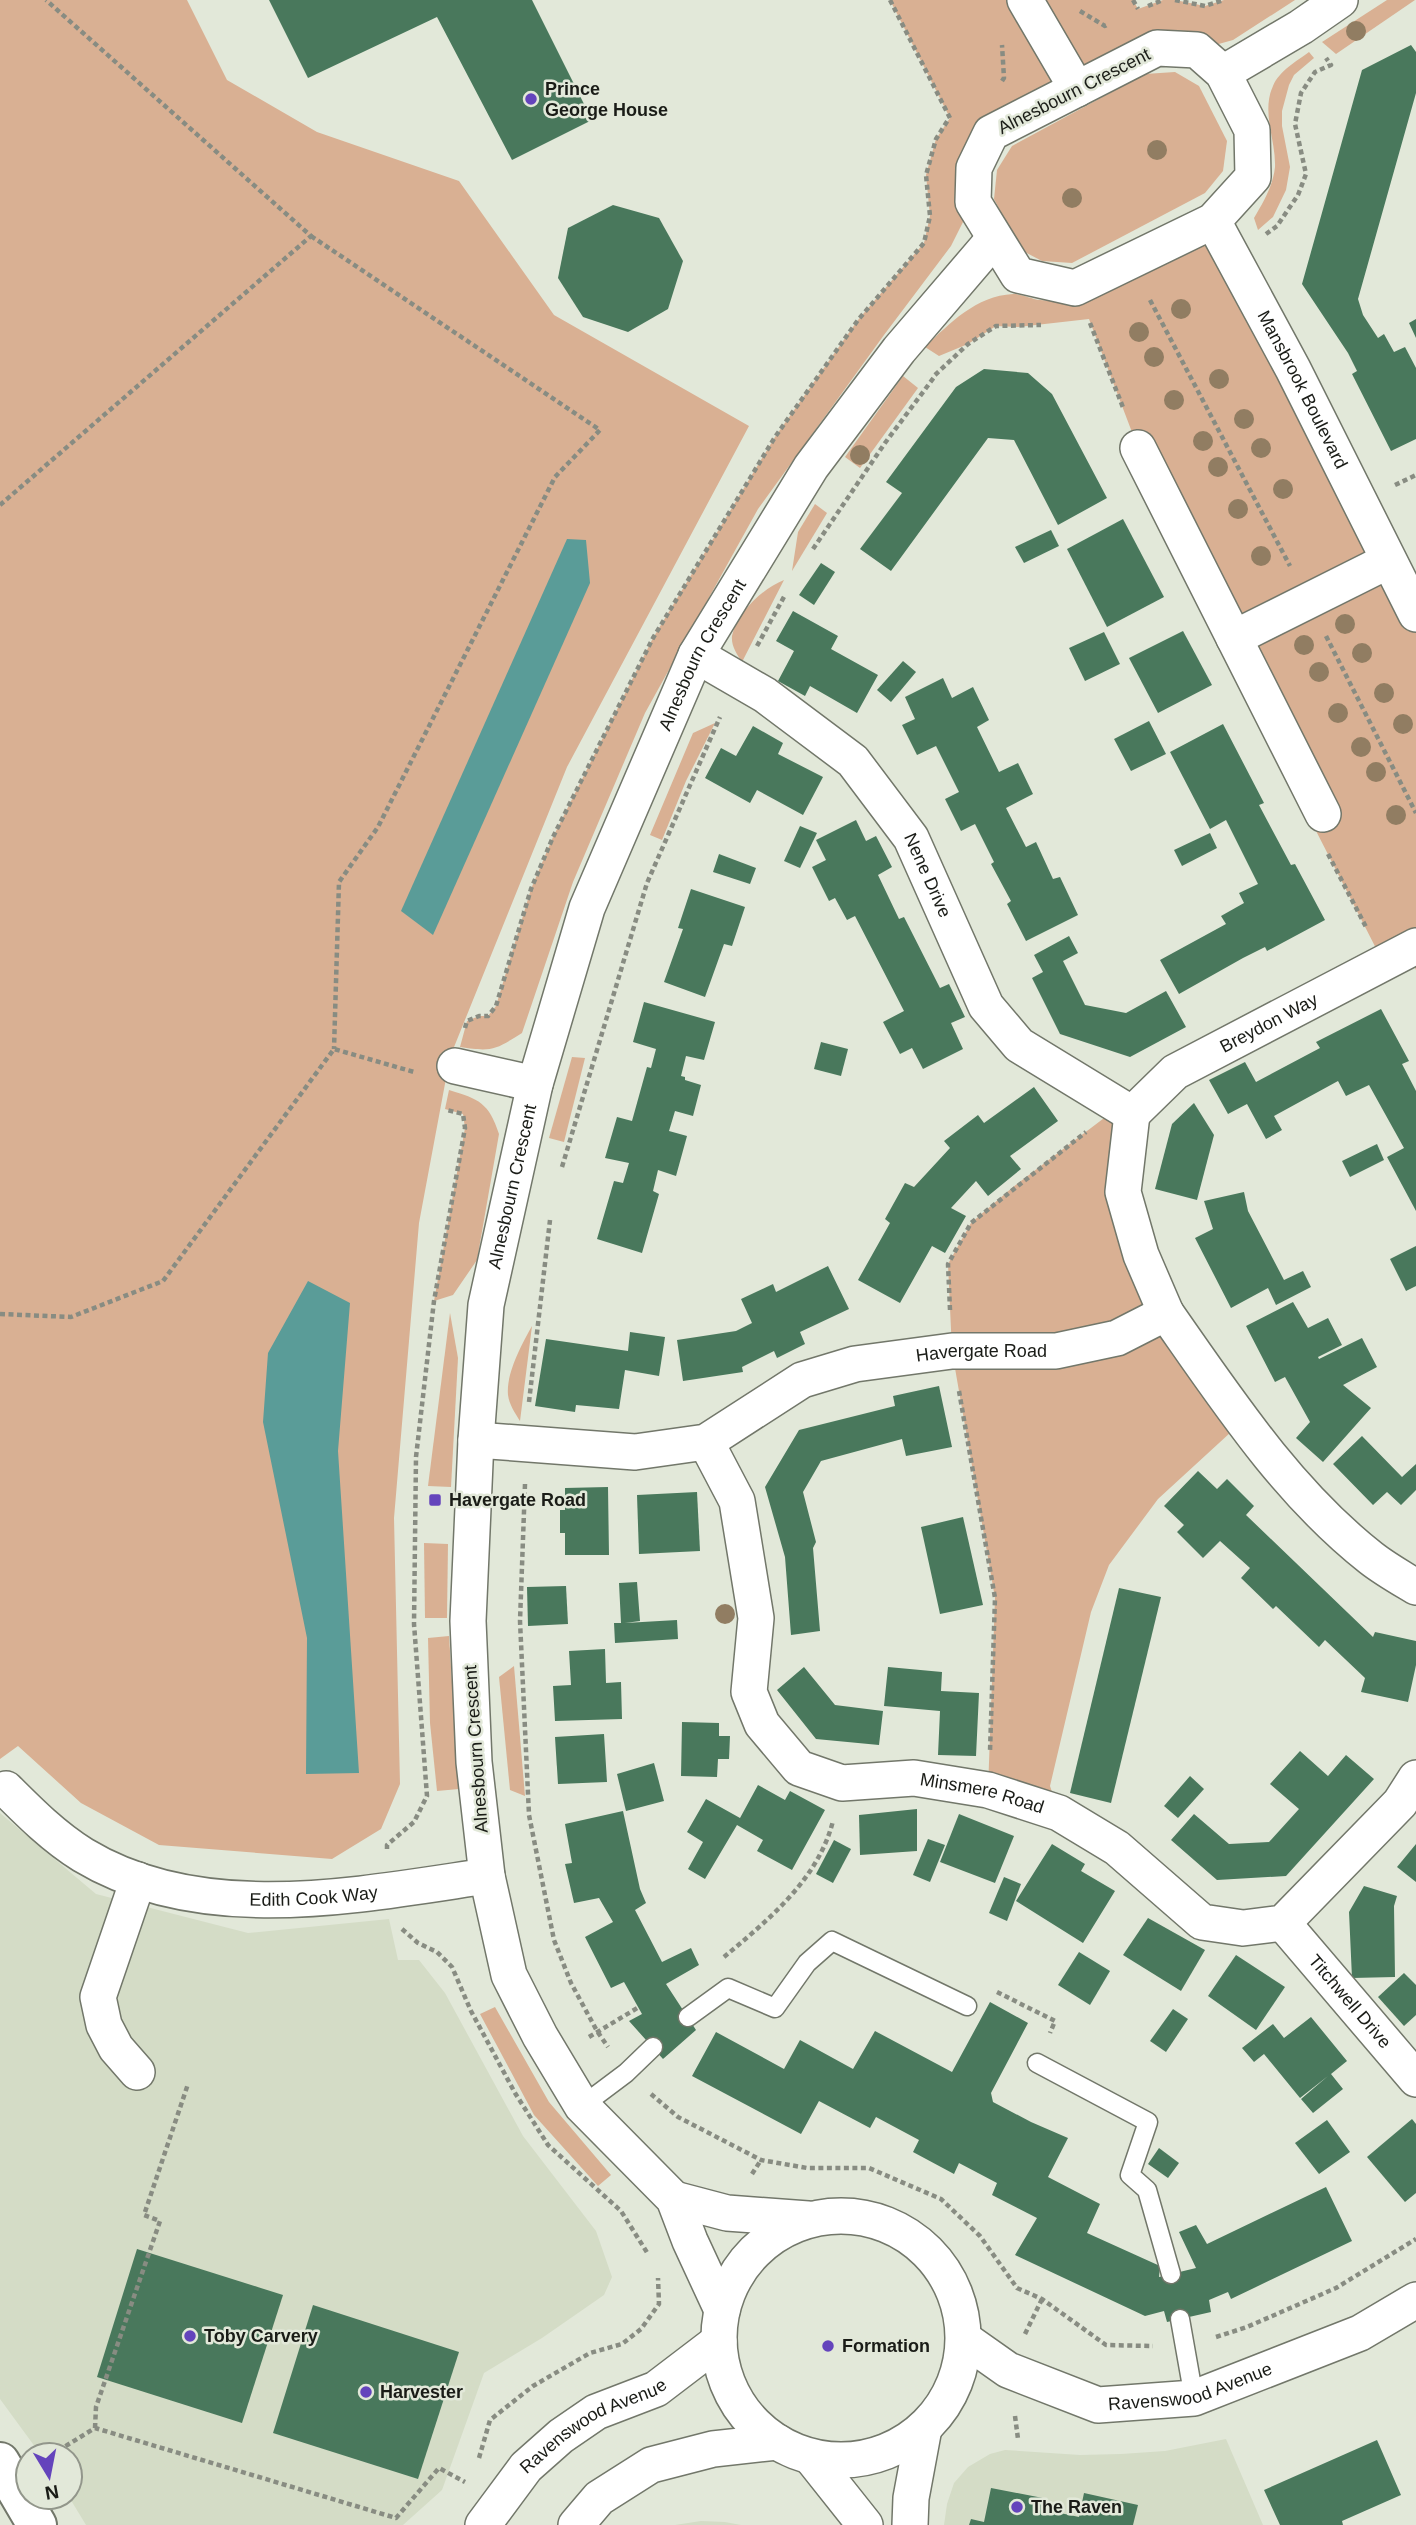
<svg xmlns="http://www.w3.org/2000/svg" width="1416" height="2525" font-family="Helvetica,sans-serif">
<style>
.built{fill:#d4dcc6}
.green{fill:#d9b093}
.water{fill:#5a9c98}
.building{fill:#49785c}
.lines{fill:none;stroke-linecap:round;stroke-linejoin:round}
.lane-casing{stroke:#72776a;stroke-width:21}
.street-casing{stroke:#72776a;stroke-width:38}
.primary-casing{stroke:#72776a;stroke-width:42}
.path{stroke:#888c82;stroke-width:4.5;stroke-dasharray:5 3.5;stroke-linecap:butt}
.lane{stroke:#fff;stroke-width:18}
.street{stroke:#fff;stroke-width:35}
.primary{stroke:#fff;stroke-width:38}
.tree{fill:#917d62}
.poi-dot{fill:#6444bc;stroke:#e2e8d9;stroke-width:2.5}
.labels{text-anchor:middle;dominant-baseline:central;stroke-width:5;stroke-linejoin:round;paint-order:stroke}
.poi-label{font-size:18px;font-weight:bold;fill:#1a1c17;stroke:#e2e8d9;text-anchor:start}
.street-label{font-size:18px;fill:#1a1c17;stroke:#e2e8d9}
</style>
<rect width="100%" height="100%" fill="#e2e8d9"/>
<g class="built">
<polygon points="0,1813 96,1894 248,1933 389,1919 398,1960 419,1960 445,1993 523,2136 596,2231 612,2277 604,2295 542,2338 484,2373 442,2490 403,2525 86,2525 69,2497 70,2455 41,2455 0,2399"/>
<polygon points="1226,2439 1263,2525 944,2525 947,2504 954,2483 968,2467 990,2454 1005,2450 1080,2455 1121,2454 1165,2451"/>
<polygon points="701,2521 725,2522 741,2525 675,2525"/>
</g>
<g class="green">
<polygon points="0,0 187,0 227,80 317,132 459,181 554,315 749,426 567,767 450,1057 419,1223 394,1518 400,1784 381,1829 332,1859 159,1845 81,1803 18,1746 0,1759"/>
<path d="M890 0H1133L1138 9 1163 0H1175L1205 6 1224 0H1295L1233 40 1197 50 991 134 973 202 951 246 884 335 758 509 645 713 573 882 522 1033C495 1050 492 1052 460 1047L467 1021 479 1016H488L496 1006 531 889 553 837 653 638 775 437 858 320 924 243 930 216 926 175 936 139 950 118Z"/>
<polygon points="1387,0 1415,0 1336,54 1322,42"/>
<path d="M1309 52 1314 58 1294 75 1289 85 1282 111V126L1290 167 1286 190 1273 217 1258 230 1254 218C1263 203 1273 186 1275 167 1276 140 1261 112 1273 86 1279 71 1297 61 1309 52Z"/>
<polygon points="1175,72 1199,86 1227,141 1223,171 1205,193 1072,263 1042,261 1021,250 994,199 997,170 1012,146 1145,74"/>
<path d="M1213 221 1416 614V970L1407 951 1383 962 1313 825 1138 448 1089 319 1018 327 996 326 968 344 939 356 925 347C950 323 976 296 1013 294 1023 294 1031 299 1040 300 1048 301 1055 301 1063 301Z"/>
<polygon points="903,376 918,388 860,468 845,457"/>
<polygon points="815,504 827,513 792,571 798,532"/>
<path d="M784 580 742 662C737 654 731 646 732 636 737 613 763 588 784 580Z"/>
<polygon points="715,723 686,781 662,840 650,835 693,733"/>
<polygon points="572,1057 585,1058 564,1142 549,1138"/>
<path d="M449 1090C479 1099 489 1103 499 1134L477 1260 453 1295 434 1301 465 1128 463 1114 445 1109Z"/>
<polygon points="1120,1106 1141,1255 1243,1421 1158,1499 1109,1565 1091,1612 1050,1786 1059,1813 988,1790 995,1598 952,1351 948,1264 971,1223 1013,1187"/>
<polygon points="450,1313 458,1358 451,1487 428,1486"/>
<path d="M532 1326 520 1421C515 1413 509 1404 508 1395 506 1373 522 1344 532 1326Z"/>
<polygon points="424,1543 448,1544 447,1618 425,1618"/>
<polygon points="449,1636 459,1789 437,1791 430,1723 428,1638"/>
<polygon points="514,1666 525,1796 510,1790 499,1677"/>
<polygon points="495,2007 549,2102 611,2175 598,2186 534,2115 480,2014"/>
</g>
<g class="water">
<polygon points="567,539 586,540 590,583 433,935 401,911"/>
<polygon points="308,1281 350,1303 338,1451 359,1773 306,1774 307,1638 263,1422 268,1353"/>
</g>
<g class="building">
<polygon points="269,0 532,0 592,120 512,160 437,17 308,78"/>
<polygon points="1411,45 1416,52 1416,93 1358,299 1363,315 1378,338 1384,334 1394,352 1405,347 1416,368 1416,439 1391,451 1352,374 1357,371 1348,353 1302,284 1362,70"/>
<polygon points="613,205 659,218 683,261 668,309 628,332 583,317 558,278 568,228"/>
<polygon points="1416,319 1416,338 1409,323"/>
<polygon points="984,369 1028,373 1052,394 1107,498 1058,525 1014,440 988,438 891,571 860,549 902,493 886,482 956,387"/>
<polygon points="1123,519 1164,597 1107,627 1067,549"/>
<polygon points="1051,530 1059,546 1024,563 1015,547"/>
<polygon points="821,563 835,572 814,605 799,595"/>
<polygon points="793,611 838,636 831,649 878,675 857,713 810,686 805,696 778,681 794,651 776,641"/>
<polygon points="1183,631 1212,685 1158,713 1129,658"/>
<polygon points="1104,632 1120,664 1085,681 1069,648"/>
<polygon points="903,661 916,672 891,702 877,690"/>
<polygon points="943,678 952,698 973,687 989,720 977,727 999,772 1018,763 1033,794 1006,808 1026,847 1036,842 1053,879 1060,877 1078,915 1026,941 1007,904 1011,901 991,864 994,862 975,824 961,831 945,799 959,792 936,746 917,755 902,725 915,719 905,697"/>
<polygon points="1149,721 1166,754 1131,771 1114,739"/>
<polygon points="1223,724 1264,803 1259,805 1268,822 1291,865 1295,864 1325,920 1267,951 1265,947 1243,958 1179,994 1160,960 1226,924 1221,916 1244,903 1239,893 1258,884 1226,820 1210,829 1170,752"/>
<polygon points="753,726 783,743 778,754 823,777 803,815 757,790 750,803 705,778 721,748 736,756"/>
<polygon points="856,820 866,841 876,836 892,867 878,875 899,919 904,917 940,988 949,984 965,1017 951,1023 963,1049 923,1069 912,1048 900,1054 883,1022 904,1011 855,916 847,920 835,898 829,901 812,867 826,860 816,840"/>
<polygon points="800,826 817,833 800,868 784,861"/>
<polygon points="1210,833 1217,848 1182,866 1174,850"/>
<polygon points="719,854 756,868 750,884 713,872"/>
<polygon points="691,889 745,907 732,946 724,944 705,997 664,982 683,929 678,928"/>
<polygon points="1069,936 1078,953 1063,961 1085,1005 1126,1013 1166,991 1186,1027 1130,1057 1060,1034 1032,978 1043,972 1034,955"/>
<polygon points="644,1002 715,1022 704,1060 686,1056 681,1076 685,1077 685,1080 701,1085 693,1116 675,1111 669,1131 687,1136 676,1176 658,1170 653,1191 659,1194 642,1253 597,1239 614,1181 623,1183 629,1163 605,1158 617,1117 632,1121 647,1067 651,1068 656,1049 633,1042"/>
<polygon points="1381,1009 1409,1061 1402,1064 1416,1091 1416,1211 1387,1157 1404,1148 1369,1085 1346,1096 1338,1081 1274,1116 1282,1130 1266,1139 1247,1104 1228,1114 1209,1080 1245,1062 1256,1082 1320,1048 1316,1042"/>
<polygon points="821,1042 848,1049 841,1076 814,1069"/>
<polygon points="1034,1087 1058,1121 1010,1156 1021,1169 988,1196 976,1181 951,1208 966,1216 945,1253 932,1246 900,1303 858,1280 890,1223 885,1219 905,1183 914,1187 950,1148 944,1141 978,1115 984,1123"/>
<polygon points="1194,1103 1214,1135 1197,1200 1155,1189 1172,1124"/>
<polygon points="1377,1144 1384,1160 1350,1177 1342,1161"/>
<polygon points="1244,1192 1248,1211 1284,1280 1303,1271 1311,1287 1276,1305 1268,1288 1231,1308 1195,1238 1213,1229 1204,1201"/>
<polygon points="1416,1246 1416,1286 1406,1291 1390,1259"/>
<polygon points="828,1266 849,1309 800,1332 805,1344 777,1358 774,1351 742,1367 743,1372 683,1381 677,1340 736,1331 752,1323 741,1299 773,1284 776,1292"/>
<polygon points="1293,1302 1308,1328 1328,1318 1342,1345 1318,1357 1319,1359 1362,1338 1377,1367 1343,1385 1371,1408 1323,1462 1296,1438 1310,1422 1285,1377 1275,1382 1246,1326"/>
<polygon points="630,1332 665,1337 659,1376 625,1370 619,1409 576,1405 575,1412 535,1406 546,1339 628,1351"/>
<polygon points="939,1386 952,1447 906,1456 902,1439 821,1461 803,1492 816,1542 813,1548 820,1631 791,1635 785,1557 765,1487 799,1430 895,1406 893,1396"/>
<polygon points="1362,1436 1402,1477 1416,1464 1416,1490 1401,1505 1387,1492 1373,1505 1333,1464"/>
<polygon points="1198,1471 1217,1489 1227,1479 1254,1506 1246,1515 1373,1637 1375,1632 1416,1641 1416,1665 1408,1702 1361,1692 1365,1678 1325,1640 1319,1647 1276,1606 1273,1609 1241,1578 1250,1568 1220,1541 1203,1558 1177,1532 1184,1525 1164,1506"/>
<polygon points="608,1487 609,1555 565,1555 565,1533 560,1533 560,1510 565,1510 565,1488"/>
<polygon points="697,1492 700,1551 639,1554 637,1495"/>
<polygon points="963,1517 983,1605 940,1614 921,1527"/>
<polygon points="637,1582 640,1621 625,1623 677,1620 678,1639 615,1643 614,1623 621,1623 619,1583"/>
<polygon points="566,1586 568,1624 528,1626 527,1587"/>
<polygon points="1119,1588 1161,1597 1111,1803 1070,1793"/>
<polygon points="605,1649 606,1683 621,1682 622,1719 555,1721 553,1686 571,1685 569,1651"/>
<polygon points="804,1667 835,1705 883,1711 879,1745 816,1739 777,1690"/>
<polygon points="888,1667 942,1672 941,1691 979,1693 976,1756 938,1755 940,1711 884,1706"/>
<polygon points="682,1722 719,1723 719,1736 730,1736 729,1759 718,1759 717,1777 681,1776"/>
<polygon points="604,1734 607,1782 558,1784 555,1737"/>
<polygon points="1300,1751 1328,1776 1346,1755 1374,1779 1286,1876 1217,1880 1171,1840 1194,1814 1229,1844 1269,1842 1299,1809 1270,1784"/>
<polygon points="654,1763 664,1801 626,1811 617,1774"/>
<polygon points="1190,1776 1204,1789 1178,1818 1164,1806"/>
<polygon points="758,1785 785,1800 790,1791 825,1810 792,1870 757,1851 763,1840 737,1825 705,1879 688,1869 703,1842 687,1832 706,1799 740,1818"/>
<polygon points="917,1809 917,1851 860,1855 859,1815"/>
<polygon points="623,1811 640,1889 646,1903 635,1910 662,1962 691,1948 699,1965 666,1984 696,2030 663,2059 629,2021 642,2014 624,1982 611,1988 585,1937 613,1922 599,1898 574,1903 565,1864 572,1863 565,1824"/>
<polygon points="959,1814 1014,1836 995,1883 940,1862"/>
<polygon points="928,1839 945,1845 930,1882 913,1875"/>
<polygon points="834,1840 851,1849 833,1883 816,1874"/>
<polygon points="1052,1844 1085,1864 1081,1871 1115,1891 1083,1943 1016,1901"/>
<polygon points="1416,1844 1416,1882 1397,1867"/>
<polygon points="1004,1877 1021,1884 1007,1921 989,1913"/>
<polygon points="1364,1886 1397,1896 1394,1906 1395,1977 1352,1978 1349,1912"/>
<polygon points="1148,1918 1205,1950 1181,1991 1123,1955"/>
<polygon points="1079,1952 1110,1971 1090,2005 1058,1985"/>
<polygon points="1236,1955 1285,1987 1256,2030 1208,1996"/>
<polygon points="1404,1973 1416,1985 1416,2015 1404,2026 1378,1997"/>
<polygon points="990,2002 1028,2023 991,2093 993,2102 1031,2122 1068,2138 1048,2177 1100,2204 1087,2233 1160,2266 1159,2277 1196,2268 1179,2232 1196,2225 1207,2244 1326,2187 1352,2241 1231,2299 1228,2292 1209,2300 1211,2312 1167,2322 1164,2311 1145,2316 1015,2255 1037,2218 992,2195 997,2183 959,2163 954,2174 913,2152 919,2140 876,2117 870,2128 819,2101 801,2134 692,2076 716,2032 784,2069 800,2040 853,2069 875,2031 952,2072"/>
<polygon points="1173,2009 1188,2019 1166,2052 1150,2041"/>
<polygon points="1311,2017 1347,2061 1331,2074 1343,2089 1313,2113 1301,2099 1328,2076 1300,2098 1264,2054 1254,2062 1242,2048 1273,2024 1284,2038"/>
<polygon points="1412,2119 1416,2124 1416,2193 1405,2202 1367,2157"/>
<polygon points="1327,2120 1350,2152 1319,2174 1295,2143"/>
<polygon points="1159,2148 1179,2163 1168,2178 1148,2164"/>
<polygon points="137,2249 283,2295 242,2423 97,2377"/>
<polygon points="313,2305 459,2352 418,2479 273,2433"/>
<polygon points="1377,2440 1401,2495 1342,2521 1343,2525 1280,2525 1264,2490"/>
<polygon points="991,2488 1048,2499 1046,2510 1079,2517 1084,2493 1138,2505 1133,2525 969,2525 971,2519 984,2522"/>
</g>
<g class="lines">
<g class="lane-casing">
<g id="lane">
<polyline points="688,2017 728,1988 775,2008 807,1963 832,1941 967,2006"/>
<polyline points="1037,2063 1148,2122 1130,2175 1147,2190 1171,2274"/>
<polyline points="582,2106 626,2073 653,2047"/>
<polyline points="1180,2319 1194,2398"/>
</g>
</g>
<g class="street-casing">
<g id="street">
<polyline points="1025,0 1077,89"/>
<polygon points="1157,48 1197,50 1223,73 1252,130 1253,177 1213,221 1075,288 1018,275 973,202 974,168 991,133"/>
<polyline points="1223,73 1301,27 1340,0"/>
<path id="s1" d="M1213 221 1293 369 1416 614"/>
<polyline points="1138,448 1323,814"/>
<polyline points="1234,638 1388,561"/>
<path id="s2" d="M696 655 765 695 853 761 911 838 986 1006 1019 1045 1132 1114"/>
<polyline points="455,1066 535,1084"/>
<path id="s3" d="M1132 1114 1175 1072 1416 946"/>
<polyline points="1132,1114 1123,1192 1141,1255 1166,1313"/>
<path id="s4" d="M476 1440 635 1452 706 1442 802 1380 855 1364 952 1351H1056L1117 1338 1166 1313C1227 1400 1287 1492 1371 1558 1385 1569 1401 1578 1416 1587"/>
<path id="s5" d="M706 1442 737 1501 756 1618 749 1692 762 1724 799 1768 842 1783 914 1778 988 1790 1059 1813 1117 1848 1202 1922 1243 1928 1283 1923 1400 1803 1416 1778"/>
<path id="s6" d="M6 1789C30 1813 54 1837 83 1855 202 1927 358 1895 487 1876"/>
<path id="s7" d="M1283 1923 1416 2079"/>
<polyline points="137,2072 116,2048 104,2025 98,1997 138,1880"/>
<polyline points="674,2199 727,2213 808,2219"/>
<circle cx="841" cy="2338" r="122"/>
<path id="s8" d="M722 2310 690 2241 674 2199 582 2106 540 2036 509 1975 487 1876 474 1762 468 1621 476 1440 486 1305 535 1084 587 908 696 655 811 467 899 350 994 239"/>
<path id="s9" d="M964 2339 1008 2370 1098 2405 1194 2398 1360 2333 1416 2300"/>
<polyline points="811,2457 865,2525"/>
<path id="s10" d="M483 2525 526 2467 561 2436 596 2412 656 2389 719 2341"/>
<polyline points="576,2525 599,2498 651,2465 713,2449 777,2442"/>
<polyline points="910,2525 911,2498 924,2428"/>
</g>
</g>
<g class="primary-casing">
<polyline id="primary" points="0,2462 37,2525"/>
</g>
<g class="path">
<polyline points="890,0 950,118"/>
<polyline points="1133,0 1138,9"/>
<polyline points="1175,0 1205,6 1224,0"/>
<polyline points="1148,6 1163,0"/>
<polyline points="1080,11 1105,26 1108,24"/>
<polyline points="1002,81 1004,78 1002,45"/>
<polyline points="1266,234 1277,226 1298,195 1306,174 1295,124 1301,93 1315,72 1331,65 1326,58"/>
<polyline points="311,236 600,430 555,477 378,827 339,882 334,1049"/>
<polyline points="1150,300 1290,566"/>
<polyline points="1090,323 1124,410"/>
<polyline points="935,375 968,344 996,326 1041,325"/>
<polyline points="1395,485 1416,475"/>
<polyline points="0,505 311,236 46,0"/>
<polyline points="813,549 885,443 935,376"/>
<polyline points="1326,636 1416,813"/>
<polyline points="757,646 785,595"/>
<polyline points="1328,854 1366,927"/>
<polyline points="465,1028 467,1021 479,1016 488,1016 496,1006 531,889 553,837 653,638 775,437 858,320 924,243 930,216 926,175 936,139 948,120"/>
<polyline points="562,1167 647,883 720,717"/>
<polyline points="950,1310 948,1264 971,1223 1086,1132"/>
<polyline points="0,1314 71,1317 163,1281 334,1049 414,1072"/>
<polyline points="959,1391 995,1598 990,1751"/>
<polyline points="529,1402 550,1220"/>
<polyline points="525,1484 520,1621 529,1815 554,1940 571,1983 597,2031 608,2047"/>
<polyline points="387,1849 387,1845 414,1822 427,1796 414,1624 416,1457 434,1301 465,1128 463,1114 447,1110"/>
<polyline points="402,1929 418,1943 437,1952 452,1967 471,2011 515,2093 548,2145 621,2211 648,2254"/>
<path d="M724 1957C768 1920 818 1880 833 1821"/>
<polyline points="997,1992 1055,2021 1050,2033"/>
<polyline points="589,2037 639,2007"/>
<polyline points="651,2094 678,2117 761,2160 807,2168 869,2168 941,2199 980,2236 1017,2288 1042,2299 1106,2345 1153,2346"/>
<polyline points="752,2174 761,2160"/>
<polyline points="1025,2334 1042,2299"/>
<polyline points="1216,2337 1247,2327 1336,2288 1416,2239"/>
<polyline points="1015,2416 1018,2439"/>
<polyline points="95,2428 96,2407 160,2221 144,2215 188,2084"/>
<polyline points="51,2455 95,2428 396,2518 439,2468 465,2482"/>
<polyline points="479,2458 490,2420 533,2386 590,2353 622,2344 641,2329 659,2304 658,2278"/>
</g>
<use href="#lane" class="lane"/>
<use href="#street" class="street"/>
<use href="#primary" class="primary"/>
</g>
<g class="tree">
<circle cx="1356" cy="31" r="10"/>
<circle cx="1157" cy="150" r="10"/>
<circle cx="1072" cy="198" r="10"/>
<circle cx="1181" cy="309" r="10"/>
<circle cx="1139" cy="332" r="10"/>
<circle cx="1154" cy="357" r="10"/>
<circle cx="1219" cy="379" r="10"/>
<circle cx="1174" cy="400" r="10"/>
<circle cx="1244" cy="419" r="10"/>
<circle cx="1203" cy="441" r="10"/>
<circle cx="1261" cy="448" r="10"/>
<circle cx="860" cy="455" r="10"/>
<circle cx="1218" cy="467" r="10"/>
<circle cx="1283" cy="489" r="10"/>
<circle cx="1238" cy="509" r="10"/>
<circle cx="1261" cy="556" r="10"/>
<circle cx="1345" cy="624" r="10"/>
<circle cx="1304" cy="645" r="10"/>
<circle cx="1362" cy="653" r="10"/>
<circle cx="1319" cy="672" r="10"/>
<circle cx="1384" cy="693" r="10"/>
<circle cx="1338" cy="713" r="10"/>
<circle cx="1403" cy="724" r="10"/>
<circle cx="1361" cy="747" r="10"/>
<circle cx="1376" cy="772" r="10"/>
<circle cx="1396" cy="815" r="10"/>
<circle cx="725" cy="1614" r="10"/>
</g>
<g class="poi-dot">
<circle cx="531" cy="99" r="7"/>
<rect x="428" y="1493" width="14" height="14" rx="3.5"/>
<circle cx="190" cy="2336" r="7"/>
<circle cx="828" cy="2346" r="7"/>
<circle cx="366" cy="2392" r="7"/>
<circle cx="1017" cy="2507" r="7"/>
</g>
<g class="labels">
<g class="poi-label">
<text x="545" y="89">Prince<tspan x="545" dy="21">George House</tspan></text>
<text x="449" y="1500">Havergate Road</text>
<text x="204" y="2336">Toby Carvery</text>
<text x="842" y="2346">Formation</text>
<text x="380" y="2392">Harvester</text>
<text x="1031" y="2507">The Raven</text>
</g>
<g class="street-label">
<text transform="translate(1074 91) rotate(-27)">Alnesbourn Crescent</text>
<text stroke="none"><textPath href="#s1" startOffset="191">Mansbrook Boulevard</textPath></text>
<text stroke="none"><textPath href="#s8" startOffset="1764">Alnesbourn Crescent</textPath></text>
<text stroke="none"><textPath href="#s2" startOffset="327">Nene Drive</textPath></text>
<text stroke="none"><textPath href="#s3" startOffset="166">Breydon Way</textPath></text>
<text stroke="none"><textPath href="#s8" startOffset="1197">Alnesbourn Crescent</textPath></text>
<text stroke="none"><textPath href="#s4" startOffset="528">Havergate Road</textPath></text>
<text transform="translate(476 1749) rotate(-94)">Alnesbourn Crescent</text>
<text stroke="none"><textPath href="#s5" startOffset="539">Minsmere Road</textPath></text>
<text stroke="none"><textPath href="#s6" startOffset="340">Edith Cook Way</textPath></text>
<text stroke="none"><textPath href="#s7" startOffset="103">Titchwell Drive</textPath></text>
<text stroke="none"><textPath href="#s9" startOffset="245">Ravenswood Avenue</textPath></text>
<text stroke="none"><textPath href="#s10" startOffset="152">Ravenswood Avenue</textPath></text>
</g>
</g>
<g transform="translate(49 2476) rotate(170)"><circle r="33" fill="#e2e8d9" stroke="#92968b" stroke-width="2"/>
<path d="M0-5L12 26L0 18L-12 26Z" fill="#6444bc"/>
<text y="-10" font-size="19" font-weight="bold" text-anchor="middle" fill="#1a1c17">N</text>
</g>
</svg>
